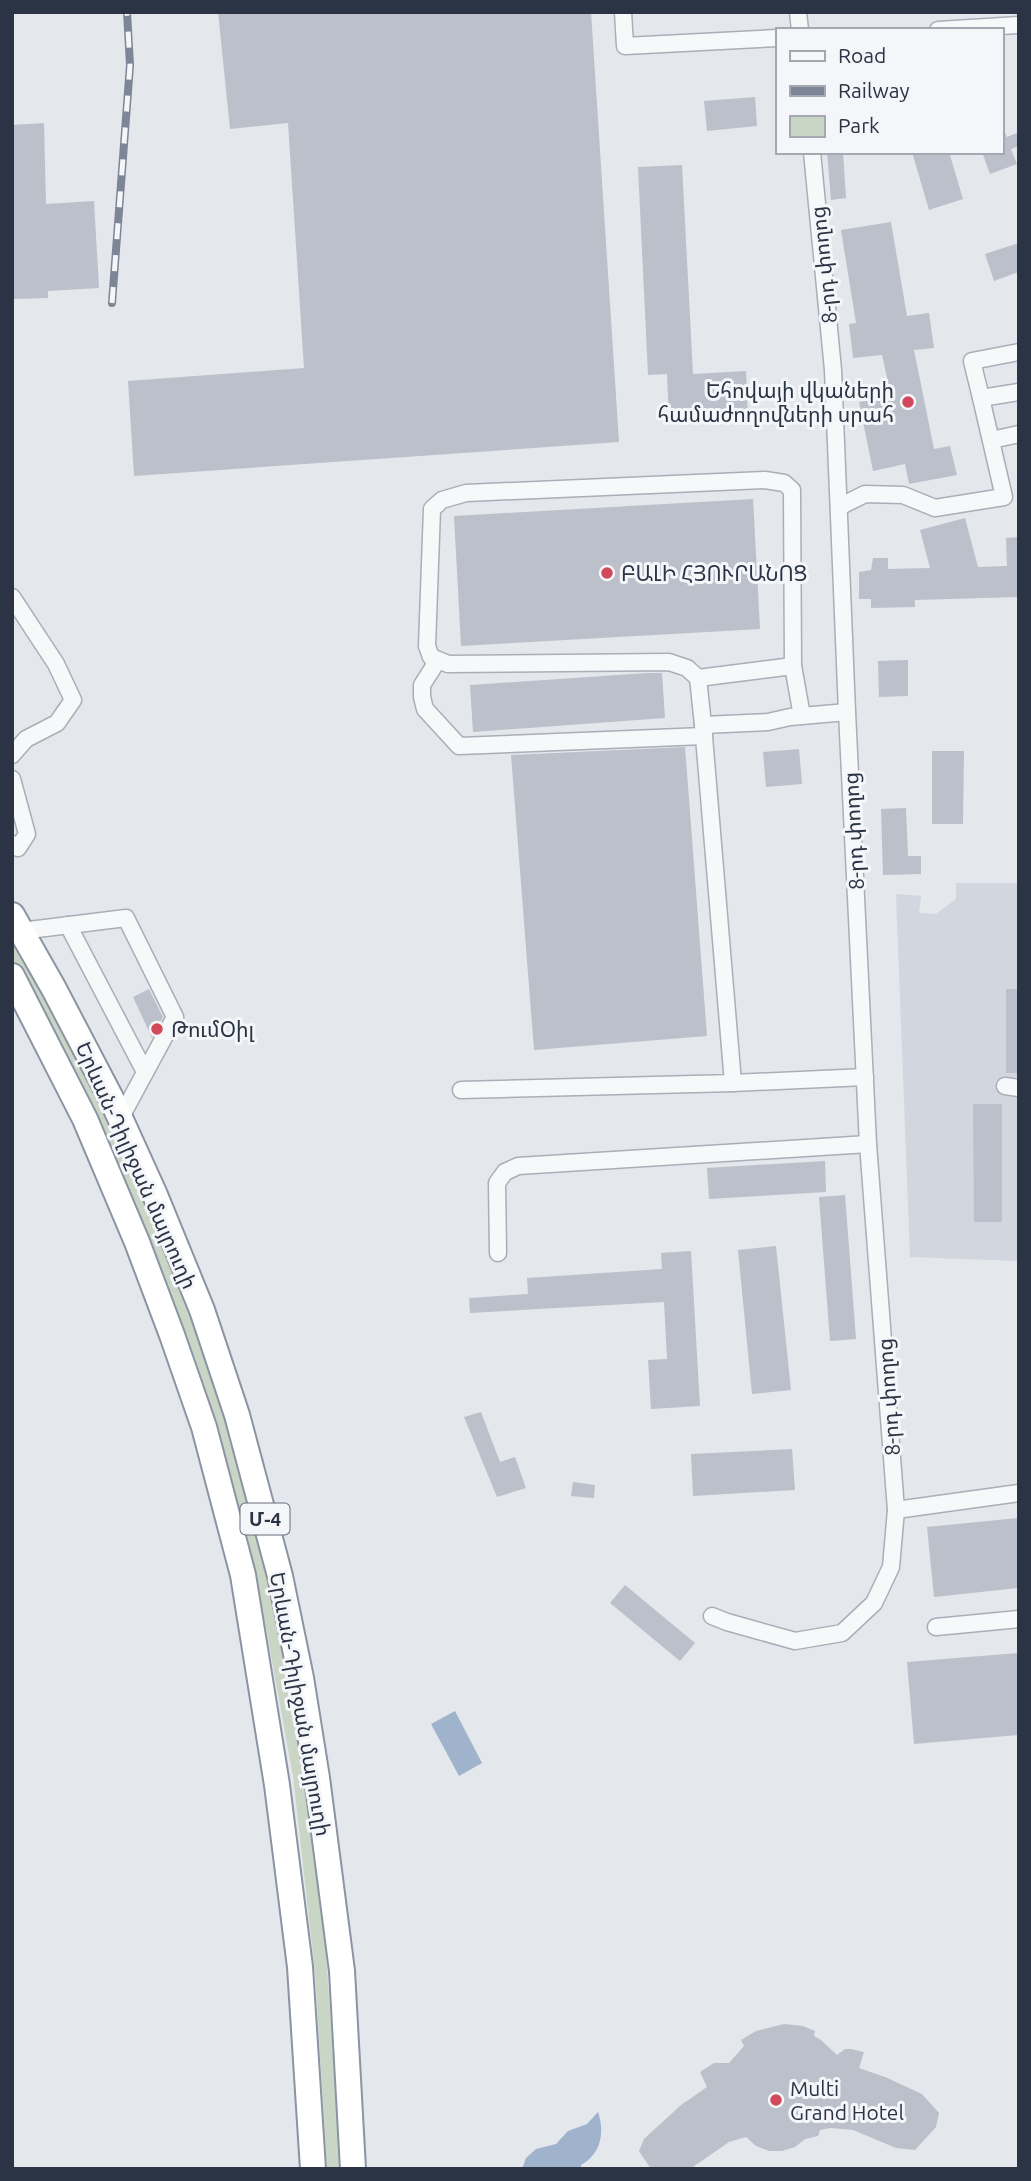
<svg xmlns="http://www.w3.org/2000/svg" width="1031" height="2181" font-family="Ubuntu,'Noto Sans Armenian',sans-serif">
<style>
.built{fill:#d2d6de}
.green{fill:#c9d6c5}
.water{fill:#9fb4cc}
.building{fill:#bbc0ca}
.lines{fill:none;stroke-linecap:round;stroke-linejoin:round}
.minor-casing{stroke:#a9aeb7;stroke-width:19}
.highway-casing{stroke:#8b94a3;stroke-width:28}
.minor{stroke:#f7f8fa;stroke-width:16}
.highway{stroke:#fff;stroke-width:24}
.rail-casing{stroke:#7d8696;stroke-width:8}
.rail{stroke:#f4f6f9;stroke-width:5;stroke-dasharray:16;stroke-linecap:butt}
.poi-dot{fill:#d1495b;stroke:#f4f6f9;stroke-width:2.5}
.labels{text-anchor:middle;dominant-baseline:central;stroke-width:6;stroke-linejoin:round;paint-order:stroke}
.shield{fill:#f4f6f9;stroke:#676e7b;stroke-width:2}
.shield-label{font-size:19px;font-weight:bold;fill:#2b3445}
.street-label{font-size:21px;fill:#2b3445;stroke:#f4f6f9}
.poi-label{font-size:21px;fill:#2b3445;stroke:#f4f6f9;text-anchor:start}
</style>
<rect width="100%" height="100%" fill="#e4e7ec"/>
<polygon class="built" points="956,883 1019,883 1019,1261 910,1257 896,894 921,896 919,913 936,914 956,899"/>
<polygon class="green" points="12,932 63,1023 138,1186 187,1307 235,1450 275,1609 311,1808 325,1940 341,2169 327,2169 315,1972 293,1776 266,1628 222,1450 41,1011 12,958"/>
<g class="water">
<polygon points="455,1711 482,1763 459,1776 431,1724"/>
<path d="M598 2112C605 2133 601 2154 581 2165V2169H522L526 2158 536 2149 556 2144 568 2131 587 2124Z"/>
</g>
<g class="building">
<polygon points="218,12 591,12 619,442 134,476 128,381 304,368 288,123 230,129"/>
<polygon points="755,97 757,126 707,131 704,101"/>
<polygon points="44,123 46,204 94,201 99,288 48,291 48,298 12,299 12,125"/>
<polygon points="1001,125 1007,137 1019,132 1019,146 1011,149 1017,164 990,174 982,152 1001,152"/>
<polygon points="827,152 843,152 846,198 831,200"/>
<polygon points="912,152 949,152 963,199 929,210"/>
<polygon points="682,165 693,374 746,371 748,416 669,420 667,374 648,375 638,167"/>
<polygon points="891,222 907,316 929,313 934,348 914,350 934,449 950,446 957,475 909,484 905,464 873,471 859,402 891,396 882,355 853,358 849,324 856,323 841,230"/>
<polygon points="1019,243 1019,272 994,281 985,254"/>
<polygon points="753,499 760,629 461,646 454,516"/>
<polygon points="965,518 978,567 1007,566 1006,538 1019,537 1019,597 915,600 915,607 871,608 871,599 859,599 859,572 871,570 873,558 888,558 888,569 930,568 920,530"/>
<polygon points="908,660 908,696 879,697 878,661"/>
<polygon points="647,673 662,673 665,718 473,732 470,685"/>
<polygon points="685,747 707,1036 534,1050 511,755"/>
<polygon points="799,749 802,784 766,787 763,752"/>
<polygon points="932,751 964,751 963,824 932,824"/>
<polygon points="906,808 908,856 921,856 921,874 883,875 881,809"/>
<polygon points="149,989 163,1017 152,1038 133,997"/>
<rect x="1006" y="989" width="13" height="84"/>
<polygon points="973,1104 1002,1104 1002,1222 974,1222"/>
<polygon points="825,1161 826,1192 709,1199 707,1168"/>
<polygon points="845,1195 856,1339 830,1341 819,1197"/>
<polygon points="776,1246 791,1390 752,1394 738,1250"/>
<polygon points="691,1251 700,1406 651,1409 648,1360 667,1359 664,1302 470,1313 469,1298 528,1294 527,1278 662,1269 661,1253"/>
<polygon points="481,1412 500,1462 515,1457 526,1488 497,1497 464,1417"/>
<polygon points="792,1449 795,1490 693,1496 691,1454"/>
<polygon points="573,1482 595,1485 594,1498 571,1496"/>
<polygon points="1019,1518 1019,1588 934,1597 927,1527"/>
<polygon points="625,1585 695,1643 680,1661 610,1603"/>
<polygon points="1019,1653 1019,1735 914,1744 907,1662"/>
<polygon points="784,2024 803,2026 815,2031 814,2036 821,2040 837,2055 845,2049 851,2049 864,2052 859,2068 885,2077 922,2094 939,2113 936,2127 915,2150 896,2148 853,2130 830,2128 820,2130 818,2136 805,2139 795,2147 782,2151 769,2151 756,2146 746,2137 729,2142 690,2169 651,2169 639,2151 644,2139 681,2105 707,2087 700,2072 714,2063 729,2063 744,2046 741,2040 756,2031"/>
</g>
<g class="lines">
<g class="minor-casing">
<g id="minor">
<polyline points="623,12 625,46 777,38"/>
<polyline points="798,12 800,30"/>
<polyline points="938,30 1019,25"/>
<polyline points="981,398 972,361 1019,352"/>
<polyline points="991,440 1019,434"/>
<polyline points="839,507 865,494 903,495 935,508 1004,497 981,398 1019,392"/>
<polyline points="12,597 56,664 73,700 57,723 26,739 12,755"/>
<polyline points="438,660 422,685 422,697 425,709 459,746 704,736"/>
<polyline points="698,678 793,666"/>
<polyline points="703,725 698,678 687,668 669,662 448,664 431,657 427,646 432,509 442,500 466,493 765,480 784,483 792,490 793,666 802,716"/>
<polyline points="12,779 27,834 18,848 12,844"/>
<polyline points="68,925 145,1072"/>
<polyline points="21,931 126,918 175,1017 120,1119"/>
<polyline points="733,1083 865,1077"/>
<polyline points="1005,1086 1019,1088"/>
<polyline points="461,1090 733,1083 703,725 768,722 790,717 847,712"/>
<polyline points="498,1253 497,1183 505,1172 518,1166 868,1144"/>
<polyline points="896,1510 1019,1493"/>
<polyline points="712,1616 727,1622 795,1641 842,1633 874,1603 891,1567 896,1510 868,1144 847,712 833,370 812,152"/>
<polyline points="936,1627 1019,1619"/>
</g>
</g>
<g class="highway-casing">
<g id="highway">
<polyline points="12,915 54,989 111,1098 155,1195 202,1310 237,1415 280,1576 301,1678 317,1778 342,1971 353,2169"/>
<polyline points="12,976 85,1119 137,1242 172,1335 204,1427 243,1575 277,1785 300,1967 313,2169"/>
</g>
</g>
<use href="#minor" class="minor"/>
<use href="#highway" class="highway"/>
<g class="rail-casing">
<polyline id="rail" points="112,303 130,65 127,12"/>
</g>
<use href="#rail" class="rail"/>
</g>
<g class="poi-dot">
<circle cx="908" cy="402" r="7"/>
<circle cx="607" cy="573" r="7"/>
<circle cx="157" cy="1029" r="7"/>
<circle cx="776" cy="2100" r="7"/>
</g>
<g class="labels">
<rect class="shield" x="240.5" y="1503.5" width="49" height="31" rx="5"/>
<g class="shield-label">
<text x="265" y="1519">Մ-4</text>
</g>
<g class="street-label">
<text transform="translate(823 265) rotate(-96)">8-րդ փողոց</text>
<text transform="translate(853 831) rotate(-93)">8-րդ փողոց</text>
<text transform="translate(137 1165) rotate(66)">Երևան-Դիլիջան մայրուղի</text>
<text transform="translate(888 1397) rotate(-94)">8-րդ փողոց</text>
<text transform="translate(301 1704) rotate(80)">Երևան-Դիլիջան մայրուղի</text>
</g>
<g class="poi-label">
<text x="894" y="390" text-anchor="end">Եհովայի վկաների<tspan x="894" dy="24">համաժողովների սրահ</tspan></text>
<text x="621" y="573">ԲԱԼԻ ՀՅՈՒՐԱՆՈՑ</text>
<text x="171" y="1029">ԹումՕիլ</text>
<text x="790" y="2088">Multi<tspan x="790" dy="24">Grand Hotel</tspan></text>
</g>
</g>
<rect width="1031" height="2181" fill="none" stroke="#2b3445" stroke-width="28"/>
<rect x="776" y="28" width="228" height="126" fill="#f4f6f9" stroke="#a4a8b1" stroke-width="2"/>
<rect x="790" y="51" width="35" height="10" fill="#f7f8fa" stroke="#a4a8b1" stroke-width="2"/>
<text x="838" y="63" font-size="21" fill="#2b3445">Road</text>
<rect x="790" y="86" width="35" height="10" fill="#7d8696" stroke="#a4a8b1" stroke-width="2"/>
<text x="838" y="98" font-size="21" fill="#2b3445">Railway</text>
<rect x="790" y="116" width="35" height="21" fill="#c9d6c5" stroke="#a4a8b1" stroke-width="2"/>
<text x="838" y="133" font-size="21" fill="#2b3445">Park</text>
</svg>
